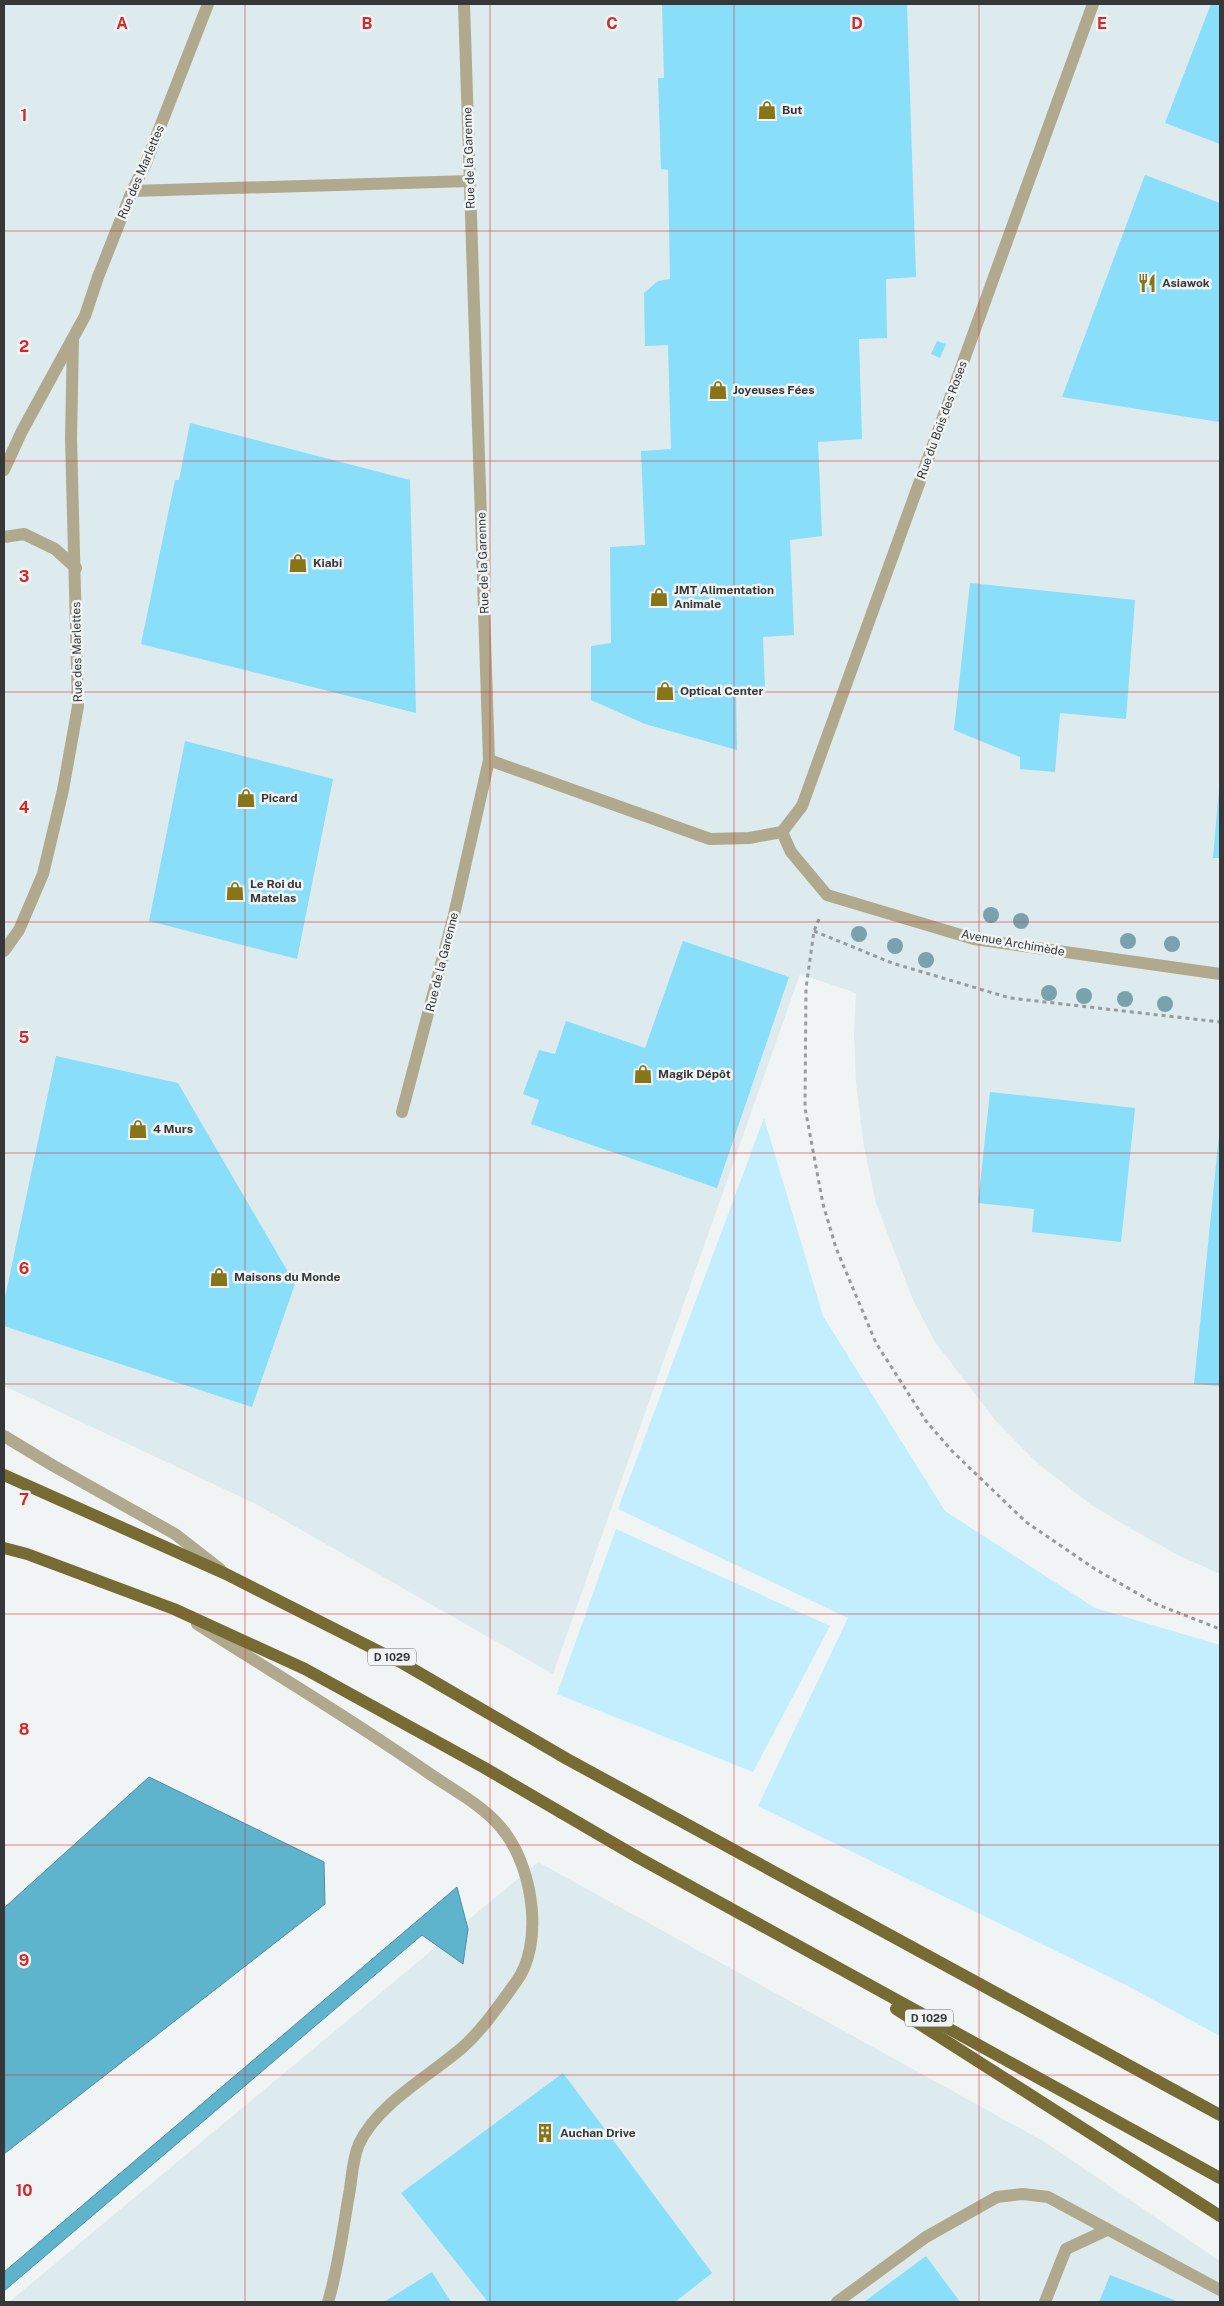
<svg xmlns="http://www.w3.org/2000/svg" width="1224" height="2306" font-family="'Public Sans',sans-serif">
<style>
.built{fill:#ddeaee}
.green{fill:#c2eefd}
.water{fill:#5eb3cd;stroke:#528ea0}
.building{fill:#89def9}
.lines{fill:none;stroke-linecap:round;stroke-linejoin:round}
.path{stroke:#989b9c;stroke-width:3;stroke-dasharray:4 4;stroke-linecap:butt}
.service{stroke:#b0a98d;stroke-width:12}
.minor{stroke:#b0a98d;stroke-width:12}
.primary{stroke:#776b34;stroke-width:12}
.tree{fill:#7aa2ac}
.grid{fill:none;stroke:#d62828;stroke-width:1;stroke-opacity:0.55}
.labels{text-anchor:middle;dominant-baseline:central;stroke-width:5;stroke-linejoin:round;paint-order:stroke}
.shield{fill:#f0f4f5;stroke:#6e7071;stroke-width:1}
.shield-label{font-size:11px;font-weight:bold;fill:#363738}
.poi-label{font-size:12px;font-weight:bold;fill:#363738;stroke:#f0f4f5;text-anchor:start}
.street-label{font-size:12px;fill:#363738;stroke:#f0f4f5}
.grid-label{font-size:16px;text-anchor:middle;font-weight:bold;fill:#d62828;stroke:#f0f4f5;stroke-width:5;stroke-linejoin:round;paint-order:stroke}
</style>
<rect width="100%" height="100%" fill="#f0f4f5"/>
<g class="built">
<polygon points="4,4 1220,4 1220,1574 1178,1555 1130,1528 1090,1504 1036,1462 996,1421 935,1342 913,1300 876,1203 864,1147 856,1083 854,1033 856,993 800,974 553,1674 256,1504 11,1389 4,1387"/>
<polygon points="538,1862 1043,2141 1220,2261 1220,2302 9,2302"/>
</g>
<g class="green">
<polygon points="764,1118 823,1316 945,1511 1095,1608 1220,1645 1220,2036 1126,1985 758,1806 848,1618 618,1509"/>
<polygon points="616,1529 830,1626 753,1772 557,1694"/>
</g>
<g class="water">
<polygon points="149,1777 324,1862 325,1904 4,2154 4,1908"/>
<polygon points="457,1887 468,1929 463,1964 422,1935 4,2291 4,2272"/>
</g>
<g class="building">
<polygon points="662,4 907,4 916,277 886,279 887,338 859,339 862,439 818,442 822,536 790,540 794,635 763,637 765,688 736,694 737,750 645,724 591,700 591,646 611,643 610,547 645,545 641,451 671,449 668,345 645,346 644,293 658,281 670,279 668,170 661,169 658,78 664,78"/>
<polygon points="1211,4 1220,4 1220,144 1165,123"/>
<polygon points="1145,175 1220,203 1219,422 1062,397"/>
<polygon points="937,341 946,344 940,358 931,354"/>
<polygon points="190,423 410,480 416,713 141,644 175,480 179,480"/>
<polygon points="970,583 1135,600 1126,719 1060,713 1055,772 1020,769 1020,757 954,730"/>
<polygon points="185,741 333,779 297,959 149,921"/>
<polygon points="1219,789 1220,790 1220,858 1213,858"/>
<polygon points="683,941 789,977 717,1188 531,1124 539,1100 523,1094 539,1050 555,1054 566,1021 645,1048"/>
<polygon points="56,1056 178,1083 295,1284 252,1407 4,1326 4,1302"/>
<polygon points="990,1092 1135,1108 1121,1242 1032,1232 1034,1209 978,1203"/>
<polygon points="1219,1135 1220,1135 1220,1386 1194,1384"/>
<polygon points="563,2073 712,2273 675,2302 488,2302 401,2193"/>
<polygon points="926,2256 960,2302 864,2302"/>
<polygon points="432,2272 451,2302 384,2302"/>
<polygon points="1110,2275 1179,2302 1099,2302"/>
</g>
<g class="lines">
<g class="path">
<polyline points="819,919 814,931 806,988 805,1108 823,1204 836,1248 876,1343 926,1421 952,1451 1026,1522 1095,1569 1156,1604 1220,1629"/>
<polyline points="814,931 892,963 1010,998 1220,1022"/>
</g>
<g class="service">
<polyline points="4,537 24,534 55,549 76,568"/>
<path d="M197 1624C275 1674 355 1721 430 1774 456 1792 488 1808 506 1834 533 1871 544 1944 516 1982 500 2004 483 2029 463 2047 431 2075 377 2104 359 2144 353 2158 352 2174 350 2189 343 2227 339 2266 328 2302"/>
<polyline points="837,2302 926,2237 997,2197 1023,2194 1048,2197 1220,2290"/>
<polyline points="1045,2302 1066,2249 1107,2230"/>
</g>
<g class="minor">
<polyline points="132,191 470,181"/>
<polyline points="4,470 22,431 85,316 98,277 132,191 146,163 208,4"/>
<polyline points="489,760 710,839 749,838 782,832"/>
<polyline points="782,832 802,806 1093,4"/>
<polyline points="782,832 791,852 827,895 974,939 1220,974"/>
<polyline points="4,951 19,930 43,874 63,790 78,706 71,438 73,339"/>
<polyline points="402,1112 454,915 489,760 464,4"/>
<polyline points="4,1436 52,1465 175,1534 220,1569"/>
</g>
<g class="primary">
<polyline points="4,1475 226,1574 404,1664 567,1759 1220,2115"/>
<polyline points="4,1548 27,1554 174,1609 305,1669 483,1767 639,1858 1220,2178"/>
<polyline points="896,2009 1220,2216"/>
</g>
</g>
<g class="tree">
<circle cx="991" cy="915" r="8"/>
<circle cx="1021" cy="921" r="8"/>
<circle cx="859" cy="934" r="8"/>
<circle cx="1128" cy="941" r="8"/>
<circle cx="1172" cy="944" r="8"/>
<circle cx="895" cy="946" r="8"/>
<circle cx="926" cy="960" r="8"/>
<circle cx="1049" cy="993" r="8"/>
<circle cx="1084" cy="996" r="8"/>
<circle cx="1125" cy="999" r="8"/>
<circle cx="1165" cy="1004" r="8"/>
</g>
<path class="grid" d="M245 4V2302M490 4V2302M734 4V2302M979 4V2302M4 231H1220M4 461H1220M4 692H1220M4 922H1220M4 1153H1220M4 1384H1220M4 1614H1220M4 1845H1220M4 2075H1220"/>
<defs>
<g id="shop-bare" transform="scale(1.5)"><path d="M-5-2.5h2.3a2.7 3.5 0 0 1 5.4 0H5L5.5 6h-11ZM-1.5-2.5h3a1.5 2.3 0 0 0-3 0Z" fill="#877518" stroke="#f0f4f5" stroke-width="2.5" paint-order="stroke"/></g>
<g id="restaurant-bare" transform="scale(1.5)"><path d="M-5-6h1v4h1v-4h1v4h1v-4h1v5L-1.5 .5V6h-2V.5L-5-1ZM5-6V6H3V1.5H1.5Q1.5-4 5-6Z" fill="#877518" stroke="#f0f4f5" stroke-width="2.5" paint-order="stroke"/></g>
<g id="building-bare" transform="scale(1.5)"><path d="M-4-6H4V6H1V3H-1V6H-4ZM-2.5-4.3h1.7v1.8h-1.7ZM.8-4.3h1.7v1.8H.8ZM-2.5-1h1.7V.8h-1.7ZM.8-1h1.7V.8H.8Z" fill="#877518" stroke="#f0f4f5" stroke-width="2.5" paint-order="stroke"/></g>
</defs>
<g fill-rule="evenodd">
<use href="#shop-bare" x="767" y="110"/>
<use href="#restaurant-bare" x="1147" y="283"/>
<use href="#shop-bare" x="718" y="390"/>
<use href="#shop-bare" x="298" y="563"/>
<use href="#shop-bare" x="659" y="597"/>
<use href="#shop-bare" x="665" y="691"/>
<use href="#shop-bare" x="246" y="798"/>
<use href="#shop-bare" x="235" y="891"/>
<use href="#shop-bare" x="643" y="1074"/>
<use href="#shop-bare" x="138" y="1129"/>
<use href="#shop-bare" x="219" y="1277"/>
<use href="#building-bare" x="545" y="2133"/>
</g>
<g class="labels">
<g class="shield">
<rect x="368" y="1648.5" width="48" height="17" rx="4"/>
<rect x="905" y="2009.5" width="48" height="17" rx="4"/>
</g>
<g class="shield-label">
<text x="392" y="1657">D 1029</text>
<text x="929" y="2018">D 1029</text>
</g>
<g class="poi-label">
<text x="782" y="110">But</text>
<text x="1162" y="283">Asiawok</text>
<text x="733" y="390">Joyeuses Fées</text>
<text x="313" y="563">Kiabi</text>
<text x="674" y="590">JMT Alimentation<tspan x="674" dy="14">Animale</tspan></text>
<text x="680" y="691">Optical Center</text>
<text x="261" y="798">Picard</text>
<text x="250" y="884">Le Roi du<tspan x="250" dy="14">Matelas</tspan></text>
<text x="658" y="1074">Magik Dépôt</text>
<text x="153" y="1129">4 Murs</text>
<text x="234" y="1277">Maisons du Monde</text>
<text x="560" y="2133">Auchan Drive</text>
</g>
<g class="street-label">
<text transform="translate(469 158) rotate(-92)">Rue de la Garenne</text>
<text transform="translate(141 172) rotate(-67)">Rue des Marlettes</text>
<text transform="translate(942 420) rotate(-70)">Rue du Bois des Roses</text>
<text transform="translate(483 563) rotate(-92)">Rue de la Garenne</text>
<text transform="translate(77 652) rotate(-91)">Rue des Marlettes</text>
<text transform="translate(1013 943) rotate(10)">Avenue Archimède</text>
<text transform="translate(442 962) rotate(-76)">Rue de la Garenne</text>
</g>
</g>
<g class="grid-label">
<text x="122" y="29">A</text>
<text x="367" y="29">B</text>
<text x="612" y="29">C</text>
<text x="857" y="29">D</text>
<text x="1102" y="29">E</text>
<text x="24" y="121">1</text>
<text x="24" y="352">2</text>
<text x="24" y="582">3</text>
<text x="24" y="813">4</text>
<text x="24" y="1043">5</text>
<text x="24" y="1274">6</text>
<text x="24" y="1505">7</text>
<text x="24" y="1735">8</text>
<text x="24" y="1966">9</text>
<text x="24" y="2196">10</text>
</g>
<rect width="1224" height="2306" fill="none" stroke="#363738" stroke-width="10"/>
</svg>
